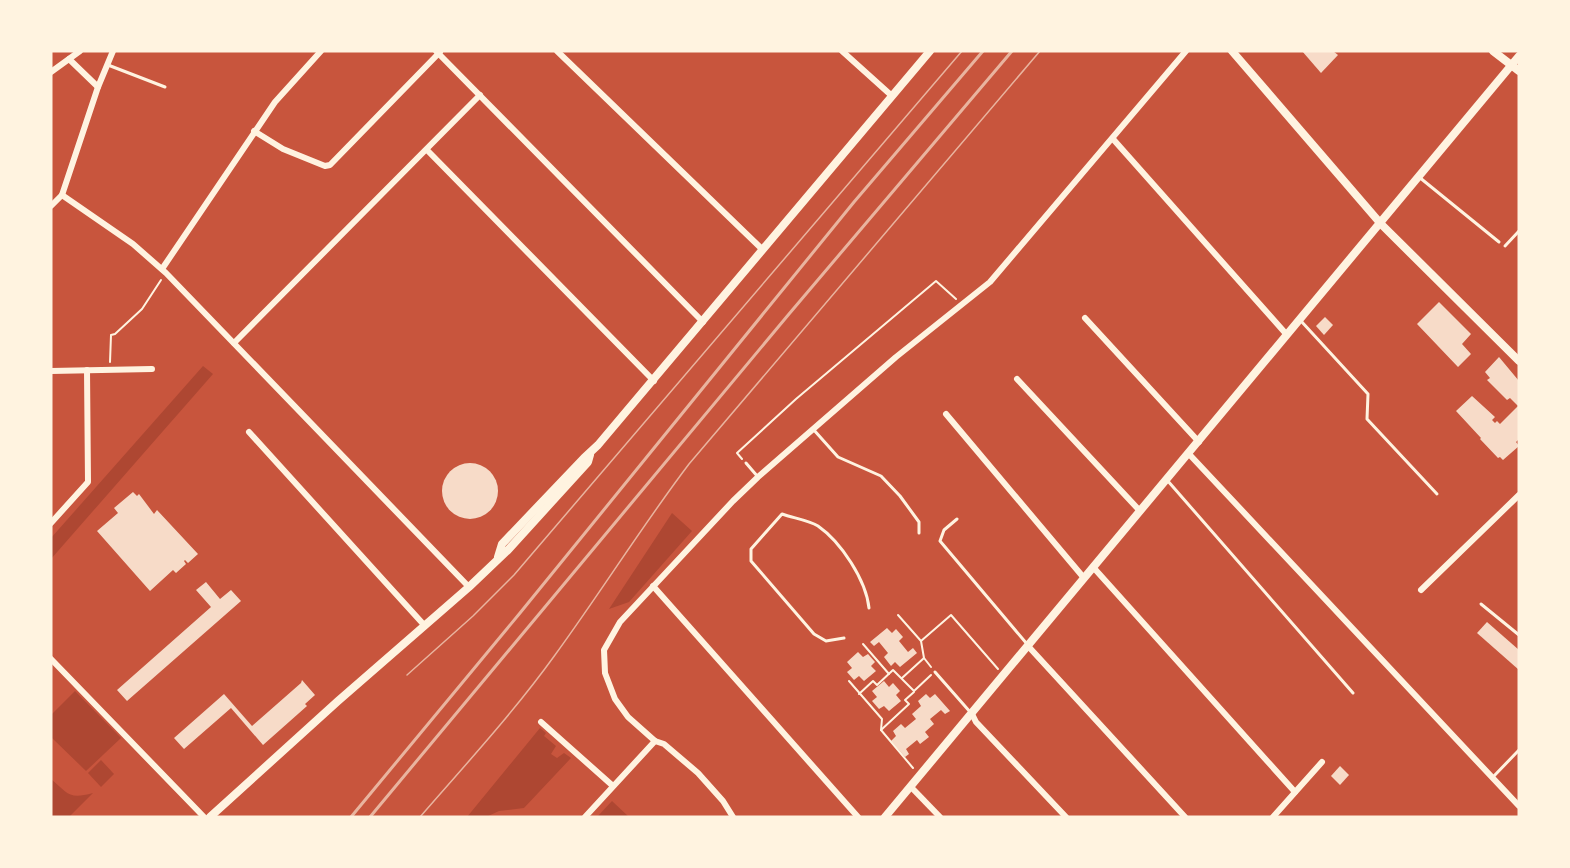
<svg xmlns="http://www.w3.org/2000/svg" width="1570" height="868" font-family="'Public Sans',sans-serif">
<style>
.green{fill:#ae4732}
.building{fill:#f7dbc8}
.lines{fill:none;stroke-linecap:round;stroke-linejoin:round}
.path{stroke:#fff3e0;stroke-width:2}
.service{stroke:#fff3e0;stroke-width:3}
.minor{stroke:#fff3e0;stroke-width:6}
.tertiary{stroke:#fff3e0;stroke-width:8}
.tram{stroke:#e9b49f;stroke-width:1.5}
.rail{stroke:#e9b49f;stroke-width:3}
</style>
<rect width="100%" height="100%" fill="#c8553d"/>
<g class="green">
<polygon points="203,366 213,374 51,559 51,538"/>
<polygon points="672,513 692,531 629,602 609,609"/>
<polygon points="75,691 121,738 86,771 51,737 51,715"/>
<polygon points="540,728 546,733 544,736 556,746 551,754 557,758 564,753 571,758 524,808 499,811 486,817 467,817"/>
<polygon points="101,760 114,774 101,787 88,773"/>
<path d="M51 779C68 793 68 800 93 793L69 817H51Z"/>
<polygon points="612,801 629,817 597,817"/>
</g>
<g class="building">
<polygon points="1302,51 1333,51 1338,55 1321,73"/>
<polygon points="1439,302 1471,334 1462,344 1471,354 1458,367 1417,324"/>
<polygon points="1325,317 1333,325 1324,335 1316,326"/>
<polygon points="1499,357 1519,381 1519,439 1516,442 1519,446 1503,460 1500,457 1498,458 1480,439 1481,438 1456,411 1472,396 1495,417 1492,420 1495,423 1497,421 1500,424 1518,406 1510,398 1507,400 1487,380 1490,378 1485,372"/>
<circle cx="470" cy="491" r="28"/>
<polygon points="133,492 137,496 139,494 154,514 157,510 198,554 188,563 185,560 184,561 186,564 176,573 173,570 150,591 97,531 118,513 114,508"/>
<polygon points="206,582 220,599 231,590 241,601 127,701 117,690 211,607 196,590"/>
<polygon points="1487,622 1519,650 1519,670 1477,633"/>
<polygon points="887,628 892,633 896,629 903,637 899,641 908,652 913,648 917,653 900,667 895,662 891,666 884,657 888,653 879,642 874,646 870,642"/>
<polygon points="858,652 863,657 868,654 875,662 871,666 876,671 864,681 859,676 854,680 847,672 852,668 847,662"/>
<polygon points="302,680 315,695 305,704 307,706 263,745 231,708 184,749 174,738 224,694 252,726 301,683"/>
<polygon points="884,681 889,687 893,683 900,691 896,695 901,701 889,711 884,706 879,709 872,701 877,697 872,691"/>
<polygon points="926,694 930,698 935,694 950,711 945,714 941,710 930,719 934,724 925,732 929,737 920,744 917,740 906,749 909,754 905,757 891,741 896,736 893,731 901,724 905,728 916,719 912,714 921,706 918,701"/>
<polygon points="1340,766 1349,775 1340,785 1331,776"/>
</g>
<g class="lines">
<g class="path">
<polyline points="110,362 111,335 115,334 142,309 161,280"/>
<polyline points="742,459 737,453 796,399 936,281 956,299"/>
<polyline points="898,615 921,641 924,658 931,667"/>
<polyline points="921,641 951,615 998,669"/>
<polyline points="863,644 889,674"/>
<polyline points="902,678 924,658"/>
<polyline points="849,681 882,719 881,730 913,768"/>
<polyline points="859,694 873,681 877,685 893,670 914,691 931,675"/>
<polyline points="881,730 909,704 905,700 914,692"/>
</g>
<g class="service">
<polyline points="108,65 165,87"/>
<polyline points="1419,177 1499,242"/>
<polyline points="1505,246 1519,231"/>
<polyline points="1301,321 1368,394 1367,419 1437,494"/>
<polyline points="813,429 838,457 881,476 900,496 919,522 919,533"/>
<polyline points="746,463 758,477"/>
<polyline points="1167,480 1353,693"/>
<polyline points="957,519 944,530 940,541 1027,644"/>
<polyline points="1481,604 1519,635"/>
<path d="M844 638 826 641 814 634 751 561V549L782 514C793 518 808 520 818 526 841 542 866 580 869 608"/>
<polyline points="935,672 971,713"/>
<polyline points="1493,777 1519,750"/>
</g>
<g class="minor">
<polyline points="436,51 703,322"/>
<polyline points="557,51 763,250"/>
<polyline points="842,51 892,96"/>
<polyline points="69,59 98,87"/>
<polyline points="51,72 80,51"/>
<polyline points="254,131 283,149 325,166 330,165 440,52"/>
<polyline points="1113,139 1287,335"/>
<polyline points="427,150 654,381"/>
<polyline points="62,195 133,244 166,273 469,587"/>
<polyline points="51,206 62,195 98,87 113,51"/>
<polyline points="162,269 275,102 321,51"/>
<polyline points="1085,318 1199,442"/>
<polyline points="234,343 480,95"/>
<polyline points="51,371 152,369"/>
<polyline points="1017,379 1140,511"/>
<polyline points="946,414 1084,578"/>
<polyline points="249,432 425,626"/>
<polyline points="1189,454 1519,806"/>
<polyline points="51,523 88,482 87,370"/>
<polyline points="1093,567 1295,792"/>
<polyline points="653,586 858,817"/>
<polyline points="1421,590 1519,495"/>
<polyline points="1028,646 1185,817"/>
<polyline points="51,659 204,817"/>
<polyline points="972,714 976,722 1066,817"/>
<polyline points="541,722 613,786"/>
<polyline points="911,787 940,817"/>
<polyline points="585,817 655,741"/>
<polyline points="733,817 723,801 698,773 664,744 655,741 628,717 615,699 605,673 604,650 620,622 733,501 758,477 896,357 990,282 1186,51"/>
<polyline points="1273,817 1322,762"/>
</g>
<g class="tertiary">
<polyline points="1232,51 1381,224 1519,361"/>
<polyline points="1493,51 1519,71"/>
<polyline points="498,557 502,544 584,458 598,445 930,51"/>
<polyline points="210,817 338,701 469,587 508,550 588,462 590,455"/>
<polyline points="885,817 1519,56"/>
</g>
<g class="tram">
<polyline points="407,675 473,616 514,575 962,51"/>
<path d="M420 817C466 764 514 712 555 655 601 592 642 526 689 464L1040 51"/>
</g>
<g class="rail">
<polyline points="351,817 520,613 854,202 983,51"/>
<polyline points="370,817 789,314 1012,51"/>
</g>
</g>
<rect width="1570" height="868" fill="none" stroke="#fff3e0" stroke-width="105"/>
</svg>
